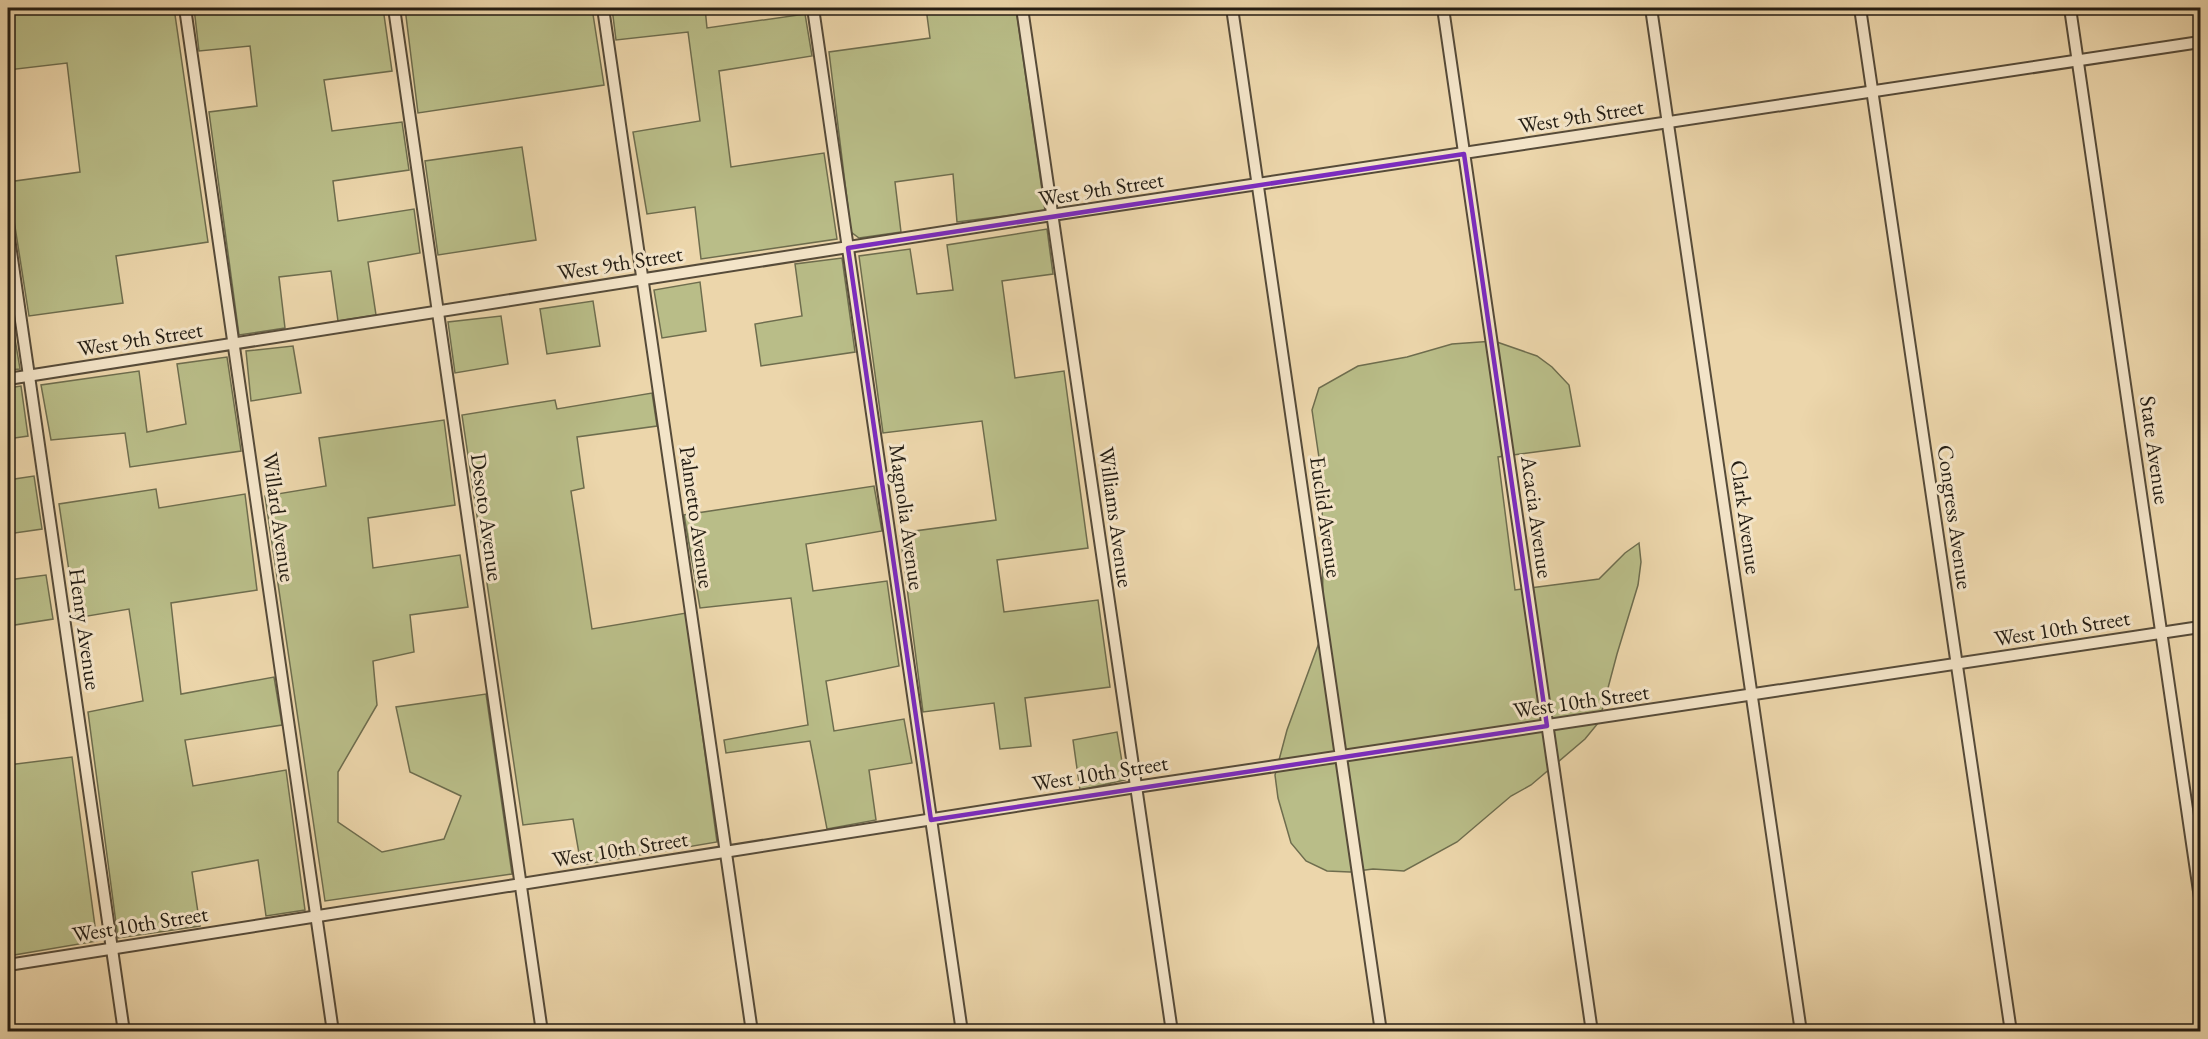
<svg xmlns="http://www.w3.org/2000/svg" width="2208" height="1039" font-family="'EB Garamond',serif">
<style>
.green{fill:#b9bd88;stroke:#6e6d4e;stroke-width:1.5}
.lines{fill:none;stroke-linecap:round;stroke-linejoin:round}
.minor-casing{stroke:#564b39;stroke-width:14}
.minor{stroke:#f3e4c8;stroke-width:10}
.marked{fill:none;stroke:#7b2cbf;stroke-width:4.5;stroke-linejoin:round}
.labels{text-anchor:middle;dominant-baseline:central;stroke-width:6;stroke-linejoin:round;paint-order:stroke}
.street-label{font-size:22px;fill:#241d13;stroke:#f3e4c8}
</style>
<rect width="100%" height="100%" fill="#ecd6ab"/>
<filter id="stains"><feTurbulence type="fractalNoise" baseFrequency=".00333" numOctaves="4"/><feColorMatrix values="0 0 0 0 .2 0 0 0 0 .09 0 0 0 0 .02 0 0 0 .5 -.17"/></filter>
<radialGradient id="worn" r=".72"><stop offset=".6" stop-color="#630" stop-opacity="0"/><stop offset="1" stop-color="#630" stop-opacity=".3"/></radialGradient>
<g class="green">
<polygon points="8,8 174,8 208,242 116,256 123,303 29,316 8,182 80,172 67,63 8,70"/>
<polygon points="194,8 383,8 392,71 324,80 332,131 402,122 409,170 333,181 338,221 414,209 420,253 368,262 376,315 338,321 331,271 279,277 285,328 239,335 209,112 257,106 250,46 199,51"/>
<polygon points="405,8 592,8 604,85 418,113"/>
<polygon points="612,8 705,8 707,28 805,14 812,56 719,71 731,167 824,153 837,239 701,259 695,207 647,214 633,132 700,121 688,32 616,40"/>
<polygon points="926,8 1016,8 1045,211 957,222 953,174 895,182 901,232 859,238 851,232 829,52 930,38"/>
<polygon points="522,147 536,240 438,255 425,161"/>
<polygon points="1047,229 1053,274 1002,281 1015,378 1064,371 1088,548 997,560 1004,612 1098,600 1110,687 1025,698 1031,746 1000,749 994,703 923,712 900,533 996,520 982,421 883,433 859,256 910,249 917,294 953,290 947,245"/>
<polygon points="842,258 855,352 761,366 755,324 802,316 795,264"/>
<polygon points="700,282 706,331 662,338 654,290"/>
<polygon points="8,297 20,369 8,370"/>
<polygon points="593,301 600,346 547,354 540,309"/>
<polygon points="501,316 508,364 455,373 448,322"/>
<polygon points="1494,341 1537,356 1552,367 1569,385 1580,446 1498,457 1515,590 1599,579 1625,553 1639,543 1641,562 1638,585 1617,654 1599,722 1585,739 1531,785 1511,796 1457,842 1404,871 1373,869 1350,872 1327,871 1306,861 1291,843 1278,798 1275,775 1287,730 1320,640 1323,617 1322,478 1312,410 1319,388 1358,366 1407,357 1452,344"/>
<polygon points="293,346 301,393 251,401 246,351"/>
<polygon points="227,357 241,451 130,467 125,433 51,440 41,385 139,371 147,432 186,424 177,364"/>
<polygon points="21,386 28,436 8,439 8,388"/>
<polygon points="652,393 657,426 577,437 584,488 571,491 592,629 686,613 717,842 581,865 573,819 523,825 462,415 555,400 557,409"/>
<polygon points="444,420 455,505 368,518 373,568 460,555 468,607 410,615 414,652 373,661 377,705 338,772 338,822 382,852 444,839 461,796 410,772 396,707 486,694 512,874 325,901 265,496 326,486 319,438"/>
<polygon points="34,476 42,529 8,534 8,480"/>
<polygon points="874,486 882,531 806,544 813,591 887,581 899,666 826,681 834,731 904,719 912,763 869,770 876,820 827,829 810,741 726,753 724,740 808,725 791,598 700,608 684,515"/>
<polygon points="156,489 159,508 245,494 257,590 171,603 181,694 274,677 282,725 185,740 193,786 286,770 305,910 266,916 258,860 192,872 200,926 118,938 88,712 143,701 129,609 76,618 59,504"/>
<polygon points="46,575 53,619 8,626 8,580"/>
<polygon points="1117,732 1125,780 1080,790 1073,740"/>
<polygon points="72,757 97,941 8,956 8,765"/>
</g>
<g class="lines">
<g class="minor-casing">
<g id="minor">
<polyline points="185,8 333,1032"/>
<polyline points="394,8 542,1032"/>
<polyline points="603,8 752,1032"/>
<polyline points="813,8 962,1032"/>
<polyline points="1022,8 1172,1032"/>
<polyline points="1232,8 1381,1032"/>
<polyline points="1443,8 1592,1032"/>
<polyline points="1651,8 1801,1032"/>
<polyline points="1860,8 2011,1032"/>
<polyline points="2070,8 2200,898"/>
<polyline points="8,231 124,1032"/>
<polyline points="8,379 1052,215 2200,42"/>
<polyline points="8,965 1136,787 2200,627"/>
</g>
</g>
<use href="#minor" class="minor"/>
</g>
<path class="marked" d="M1464 154 1547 726 931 820 848 248Z"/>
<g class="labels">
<g class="street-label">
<text transform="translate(1581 116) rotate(-9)">West 9th Street</text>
<text transform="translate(1101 189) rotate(-9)">West 9th Street</text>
<text transform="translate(620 263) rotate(-9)">West 9th Street</text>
<text transform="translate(140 339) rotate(-9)">West 9th Street</text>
<text transform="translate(2155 450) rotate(82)">State Avenue</text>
<text transform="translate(279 517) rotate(82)">Willard Avenue</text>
<text transform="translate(487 517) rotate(82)">Desoto Avenue</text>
<text transform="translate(697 517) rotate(82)">Palmetto Avenue</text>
<text transform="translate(907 517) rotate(82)">Magnolia Avenue</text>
<text transform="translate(1116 517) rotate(82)">Williams Avenue</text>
<text transform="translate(1326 517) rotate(82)">Euclid Avenue</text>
<text transform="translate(1537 517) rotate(82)">Acacia Avenue</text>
<text transform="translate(1746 517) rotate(82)">Clark Avenue</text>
<text transform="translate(1955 517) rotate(82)">Congress Avenue</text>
<text transform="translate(2062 628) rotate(-9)">West 10th Street</text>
<text transform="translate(85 629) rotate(82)">Henry Avenue</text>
<text transform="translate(1581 701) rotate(-8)">West 10th Street</text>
<text transform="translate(1100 773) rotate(-9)">West 10th Street</text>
<text transform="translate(620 849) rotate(-9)">West 10th Street</text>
<text transform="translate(140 924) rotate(-9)">West 10th Street</text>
</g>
</g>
<rect width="2208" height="1039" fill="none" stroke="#ecd6ab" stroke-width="30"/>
<rect x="9" y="9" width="2190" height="1021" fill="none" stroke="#241d13" stroke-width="3"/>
<rect x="15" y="15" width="2178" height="1009" fill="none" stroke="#241d13" stroke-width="1.5"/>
<rect width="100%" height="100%" filter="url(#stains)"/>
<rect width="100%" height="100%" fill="url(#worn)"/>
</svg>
